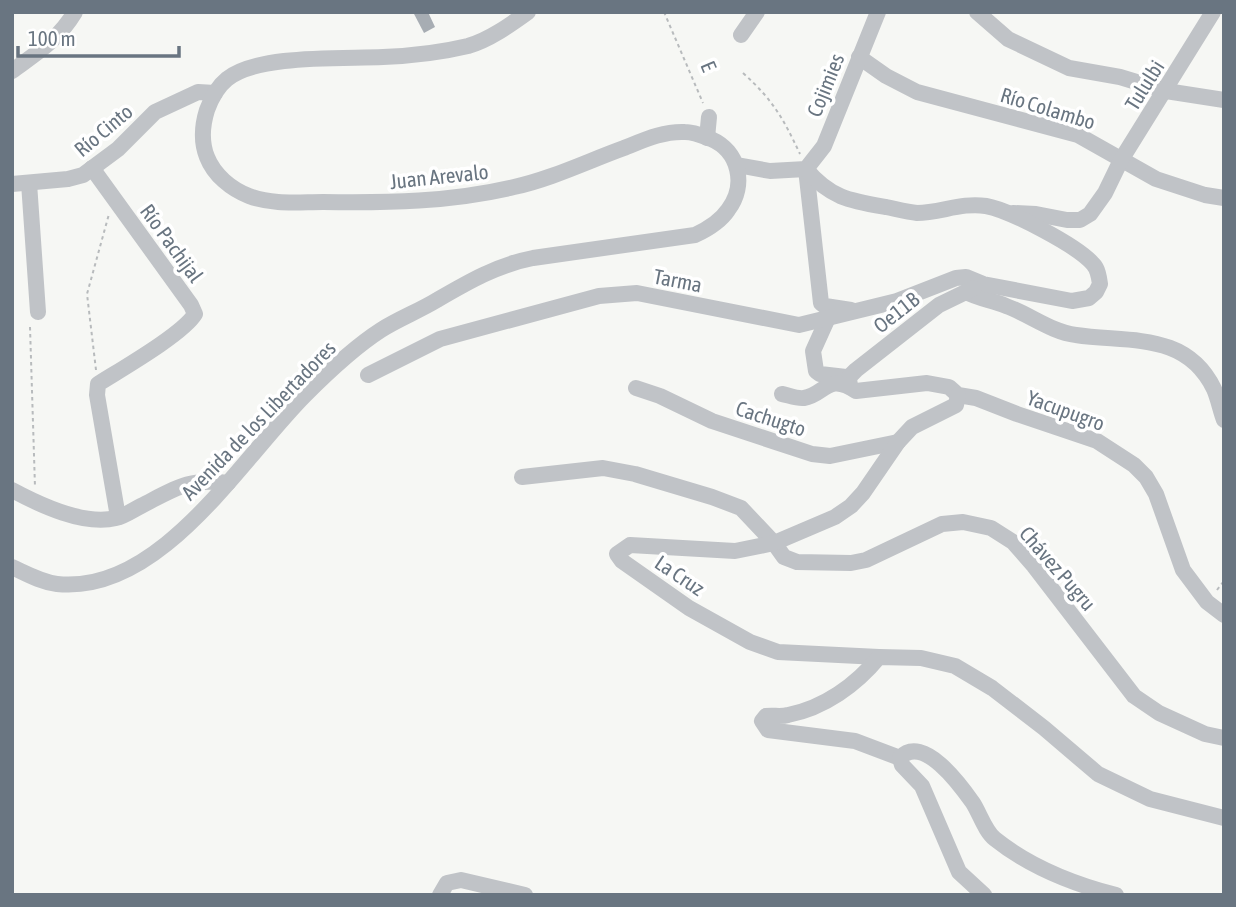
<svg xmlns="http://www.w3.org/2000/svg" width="1236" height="907" font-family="'Asap Condensed',sans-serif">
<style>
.building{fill:#a7adb3}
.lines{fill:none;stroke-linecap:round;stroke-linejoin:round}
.path{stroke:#b8bbbd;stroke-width:2;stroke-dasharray:3.5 3.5;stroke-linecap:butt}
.minor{stroke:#c0c3c7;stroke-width:16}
.labels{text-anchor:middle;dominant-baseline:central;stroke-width:7;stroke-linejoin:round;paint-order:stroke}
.street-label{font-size:21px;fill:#697581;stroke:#fff}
</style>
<rect width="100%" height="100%" fill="#f6f7f4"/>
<polygon class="building" points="413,12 428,12 435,27 424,33"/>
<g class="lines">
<g class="path">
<polyline points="664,12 703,103"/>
<path d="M743 73C773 100 783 118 800 154"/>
<polyline points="30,327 35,487"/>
<polyline points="96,370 87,294 109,214"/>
<polyline points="1217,590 1224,581"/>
</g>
<g class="minor">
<polyline points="977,12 1008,39 1069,68 1120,77 1166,91 1224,100"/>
<polyline points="741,35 757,12"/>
<polyline points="859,57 886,76 917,92 1078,135 1156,179 1205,195 1224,198"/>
<path d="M12 71C38 52 58 40 75 12"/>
<polyline points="707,138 709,117"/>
<polyline points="737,165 770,171 806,169 824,146 878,12"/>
<path d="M92 168 191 305 195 314C183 334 120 370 98 384L97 395 118 517"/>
<polyline points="806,169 821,303 825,306 851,310"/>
<polyline points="29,183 38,312"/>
<polyline points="12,184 68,179 83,175 118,149 155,112 198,92 215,93"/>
<polyline points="1013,213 1036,214 1067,220 1080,220 1090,214 1105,193 1121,160 1213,12"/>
<path d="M966 292C979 299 992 300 1006 306 1029 314 1051 332 1076 335 1128 343 1186 331 1214 389 1218 398 1220 409 1224 420"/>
<polyline points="827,320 813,351 816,371 820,374 846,377"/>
<path d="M368 375 440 339 599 296 637 293 799 325 897 301 956 278 966 277 983 284 1072 301 1089 298 1096 292 1100 284C1099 277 1098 269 1093 264 1078 246 1009 210 986 206 962 202 940 213 917 213 907 212 896 209 886 207 851 201 830 198 806 169"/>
<polyline points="850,387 849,377 856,370 939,305 974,288"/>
<polyline points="636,388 660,396 712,421 812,454 830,456 898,442"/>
<path d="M782 394C788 395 797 399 804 398 825 395 827 372 856 391L927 383 949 387 958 395 976 398 1017 414 1097 441 1134 465 1146 477 1156 494 1183 570 1207 602 1224 615"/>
<polyline points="522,477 603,468 635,474 712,497 741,508 774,543 784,557 797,562 851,563 866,560 942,524 963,522 991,528 1013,542 1034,566 1134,696 1159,713 1205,734 1224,738"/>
<path d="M12 490C40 505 84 526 116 518 125 516 133 510 141 506 176 488 188 478 228 483"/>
<path d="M12 567C27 574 41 582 57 584 160 595 241 459 305 395 328 372 353 348 381 330 398 319 419 311 437 300 468 282 497 265 533 258L695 235C708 229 720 222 728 210 747 185 739 151 711 139 703 136 694 132 685 132 663 131 644 140 624 148 588 161 551 179 514 187 451 202 387 203 323 202 298 202 273 205 249 196 231 189 214 175 207 157 201 142 202 126 207 110 211 99 217 87 227 79 258 54 343 59 383 57 409 56 443 52 468 46 489 40 510 25 528 12"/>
<polyline points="879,657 778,652 750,642 689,608 622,561 617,554 630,545 735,551 774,543 835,517 851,506 863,493 898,442 912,427 956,405 958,395"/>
<path d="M900 758 855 741 768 730 762 721 766 716C773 715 781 717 788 715 824 708 856 685 879 657L921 658 955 666 992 688 1044 728 1098 774 1150 799 1224 818"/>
<polyline points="440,895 447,883 461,880 525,895"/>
<path d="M984 895 959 872 922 786 902 765 900 758C923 733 961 786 973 803 980 814 985 831 995 839 1030 867 1073 884 1116 895"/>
</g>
</g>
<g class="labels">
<g class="street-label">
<text transform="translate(709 66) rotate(67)">E</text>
<text transform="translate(825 85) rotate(-68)">Cojimies</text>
<text transform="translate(1144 85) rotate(-58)">Tululbi</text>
<text transform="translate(1048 108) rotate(17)">Río Colambo</text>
<text transform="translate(103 130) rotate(-40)">Río Cinto</text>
<text transform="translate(439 176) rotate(-6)">Juan Arevalo</text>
<text transform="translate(172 243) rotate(54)">Río Pachijal</text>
<text transform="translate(678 280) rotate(11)">Tarma</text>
<text transform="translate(896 312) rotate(-38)">Oe11B</text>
<text transform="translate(1066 410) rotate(20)">Yacupugro</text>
<text transform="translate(771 418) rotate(18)">Cachugto</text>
<text transform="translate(258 420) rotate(-46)">Avenida de los Libertadores</text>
<text transform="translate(1058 568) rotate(49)">Chávez Pugru</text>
<text transform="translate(680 575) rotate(34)">La Cruz</text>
</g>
</g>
<rect width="1236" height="907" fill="none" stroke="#697581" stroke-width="28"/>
<path d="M18 46v10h161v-10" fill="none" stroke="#697581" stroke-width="3.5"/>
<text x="28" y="46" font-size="21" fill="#697581" stroke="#ffffff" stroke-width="5" paint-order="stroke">100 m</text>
</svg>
